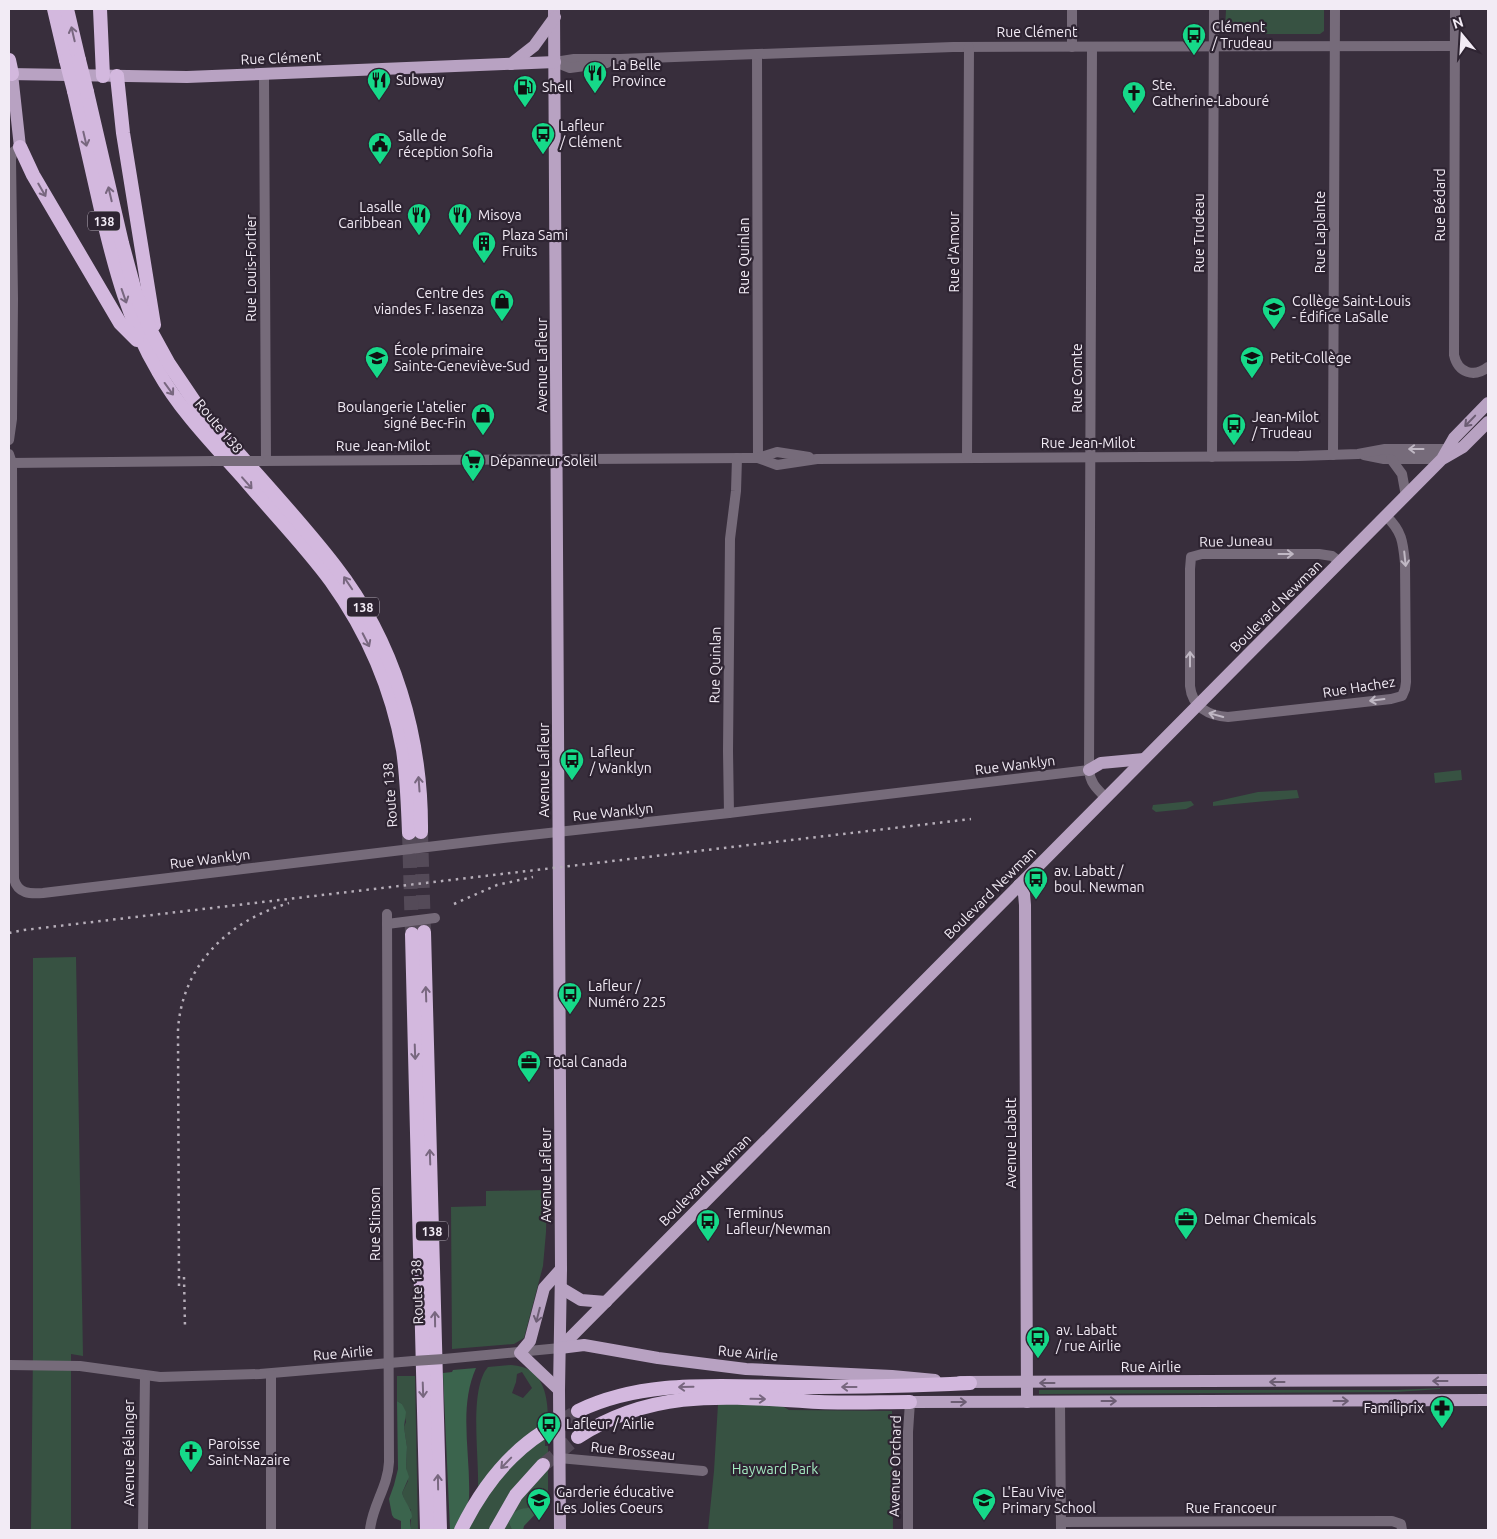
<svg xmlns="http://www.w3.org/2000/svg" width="1497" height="1539" font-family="Ubuntu,sans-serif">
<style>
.green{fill:#375242;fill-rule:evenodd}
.forest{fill:#3b644d}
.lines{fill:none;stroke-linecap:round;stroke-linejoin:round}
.highway-tunnel{stroke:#544a58;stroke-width:14;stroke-dasharray:14 7;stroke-linecap:butt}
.minor{stroke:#766b7a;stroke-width:10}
.major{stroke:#b8a2c2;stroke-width:12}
.highway{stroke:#d3b8de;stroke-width:14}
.rail{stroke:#b6aeb9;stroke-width:2.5;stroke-dasharray:2.5 5;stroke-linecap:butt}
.minor-bridge{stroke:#766b7a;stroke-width:10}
.highway-bridge{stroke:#d3b8de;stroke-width:14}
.oneway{stroke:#78677f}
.oneway2{stroke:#6c5d73}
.oneway3{stroke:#c0b8c4}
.labels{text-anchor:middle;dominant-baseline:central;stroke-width:4.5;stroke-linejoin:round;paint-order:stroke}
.shield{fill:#2e2432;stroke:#b7afba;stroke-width:1}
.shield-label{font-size:12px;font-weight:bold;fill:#f2ebf5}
.poi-label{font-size:14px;fill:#f2ebf5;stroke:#2e2432;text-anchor:start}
.street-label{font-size:14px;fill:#f2ebf5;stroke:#2e2432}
.park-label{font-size:14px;fill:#a3e9c0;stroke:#2e2432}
</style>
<rect width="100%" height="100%" fill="#382e3c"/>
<g class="green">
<polygon points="1226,9 1324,9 1324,31 1320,34 1229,34 1225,31"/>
<polygon points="1461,770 1462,780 1435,783 1434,773"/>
<polygon points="1297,790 1299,798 1213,806 1213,802 1258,792"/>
<polygon points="1191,801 1194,805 1186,809 1156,812 1152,809 1153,805"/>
<polygon points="76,957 83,1356 71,1354 71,1530 31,1530 33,1351 33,958"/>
<polygon points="547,1190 546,1232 543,1266 524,1338 514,1344 452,1349 451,1207 486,1206 486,1191"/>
<path d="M511 1365C552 1367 548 1411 548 1440H545V1446H548V1504L544 1505 543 1488 530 1497 531 1502 528 1508C518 1510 511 1513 509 1523L512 1530H467C471 1516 478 1500 478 1485 479 1455 469 1389 488 1367ZM522 1372 532 1388 523 1398 512 1393 516 1382 517 1374Z"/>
<polygon points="397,1376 415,1376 418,1530 411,1530 411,1510 406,1504 402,1493 408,1481 406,1468 407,1447 404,1427 406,1422 402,1404 397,1401"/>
<polygon points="1440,1388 1440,1389 1397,1392 1039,1394 1039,1390 1396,1390"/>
<polygon points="777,1403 789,1410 892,1411 893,1530 708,1530 714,1471 718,1404"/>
</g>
<g class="forest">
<path d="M476 1368C458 1408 471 1455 469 1498L467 1506 456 1530H450L443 1373 452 1372 453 1370Z"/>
<path d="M397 1401 402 1404 406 1412 404 1427 407 1447 406 1468 409 1477 402 1493C405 1503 412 1509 412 1517L410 1520 411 1530H401V1521L394 1518 392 1515 389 1499 394 1485 398 1469Z"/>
<path d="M543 1488 544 1505 524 1526 523 1530H512L509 1523C511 1513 518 1508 528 1508L531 1502 529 1495 533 1491Z"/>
</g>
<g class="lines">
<g class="highway-tunnel">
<polyline points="421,832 424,932"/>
<polyline points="409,833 412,934"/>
<polyline points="543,1432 578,1411"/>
<polyline points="543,1465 578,1437"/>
</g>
<g class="minor">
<polyline points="1072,9 1072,47"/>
<path d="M1455 9 1454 355C1458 373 1474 378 1488 367"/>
<path d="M1092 47 1089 770C1090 783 1097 789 1106 798"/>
<polyline points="757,54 758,458"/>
<polyline points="555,62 574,59 620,59 953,47 1455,46"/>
<polyline points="555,62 570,68 607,63"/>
<polyline points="264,74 266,461"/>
<polyline points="9,440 12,419 13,299 11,159 13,152 20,147"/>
<path d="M9 454 12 463 14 879C18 894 30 894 43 893L486 840 729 813 1089 770"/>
<polyline points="1333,455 1335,9"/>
<polyline points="1364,455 1384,459 1442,459"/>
<polyline points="1212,457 1214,9"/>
<polyline points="758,458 777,465 817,459 1299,456 1358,454 1385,449 1448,449"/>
<polyline points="967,458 969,47"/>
<polyline points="1391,459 1402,474 1406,496"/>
<polyline points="259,461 748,458 758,458 777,452 809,457"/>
<polyline points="9,463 214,461"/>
<path d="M1340 562 1332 556 1319 554H1202L1191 557 1190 569V686C1192 707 1209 716 1228 717L1391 699 1402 696 1405 689 1406 682 1405 563C1403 542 1402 531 1386 516"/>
<polyline points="729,813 728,751 730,539 736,491 737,458"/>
<polyline points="387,924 435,918"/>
<polyline points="444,1359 560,1348"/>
<polyline points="9,1365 80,1366 160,1377 260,1374 413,1361"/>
<polyline points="271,1374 271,1530"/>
<polyline points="1060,1401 1061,1530"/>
<polyline points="559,1458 703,1471"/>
<polyline points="1061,1522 1392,1521 1401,1524 1402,1530"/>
<polyline points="143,1530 145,1376"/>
<path d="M370 1530C372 1506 388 1487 389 1462L387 914"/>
<polyline points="908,1530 908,1432 910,1402"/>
</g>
<g class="major">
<polyline points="554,9 561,1269 559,1390 560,1530"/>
<polyline points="511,64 534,46 555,17"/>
<polyline points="9,74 187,77 555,62"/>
<polyline points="12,74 20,147"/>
<polyline points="1444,458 1463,447 1488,422"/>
<polyline points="1089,770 1101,763 1144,759"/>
<polyline points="1019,885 1024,894 1025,905 1027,1402"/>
<polyline points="561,1288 581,1300 606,1302"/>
<polyline points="560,1348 1442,459 1454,438 1488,403"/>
<polyline points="560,1348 584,1345 658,1358 746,1369 892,1376 935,1380"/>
<polyline points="960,1382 1488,1380"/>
<polyline points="559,1390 520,1353 530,1341 544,1288 561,1269"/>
<polyline points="910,1402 1488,1400"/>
</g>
<g class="highway">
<polyline points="54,9 66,60"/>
<polyline points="67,9 79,60"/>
<polyline points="100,9 103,76"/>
<polyline points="9,60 12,74"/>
<polyline points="117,76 123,133 154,325"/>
<path d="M74 91C83 132 93 173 102 214 115 269 129 322 158 371 181 412 216 447 247 482 275 515 306 547 331 581 367 631 392 689 403 750 407 777 408 805 409 833"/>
<path d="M87 92 122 243 136 295 152 333 169 364 196 404C241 459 292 510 335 566 394 642 422 736 421 832"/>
<polyline points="20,147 33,175 120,323 137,340"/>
<polyline points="424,932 440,1530"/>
<polyline points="412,934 427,1530"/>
<path d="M578 1411C646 1378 722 1387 795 1387 853 1387 912 1386 970 1383"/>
<path d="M578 1437C650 1390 720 1396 803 1401 838 1404 875 1402 910 1402"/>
<path d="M461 1530C480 1491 507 1455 543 1432"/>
<polyline points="496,1530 516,1495 543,1465"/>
</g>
<g class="rail">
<polyline points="454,904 497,885 533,877"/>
<polyline points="9,933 24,930 971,819"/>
<polyline points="184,1277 185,1327"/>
<path d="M179 1286 178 1030C182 965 228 921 289 903"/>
</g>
<g class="minor-bridge">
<polyline points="214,461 259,461"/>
<polyline points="413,1361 444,1359"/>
</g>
<g class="highway-bridge">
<polyline points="66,60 74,91"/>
<polyline points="79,60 87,92"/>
</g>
</g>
<defs><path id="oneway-shaft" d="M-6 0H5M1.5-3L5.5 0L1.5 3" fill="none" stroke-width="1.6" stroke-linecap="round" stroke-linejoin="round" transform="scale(1.25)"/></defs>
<g class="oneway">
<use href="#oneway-shaft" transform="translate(73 34) rotate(-103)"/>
<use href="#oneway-shaft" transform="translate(85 139) rotate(77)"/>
<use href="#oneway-shaft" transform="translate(42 190) rotate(60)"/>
<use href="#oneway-shaft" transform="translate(110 194) rotate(-103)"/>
<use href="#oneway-shaft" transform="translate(124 296) rotate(71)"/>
<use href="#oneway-shaft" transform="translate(169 389) rotate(54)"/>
<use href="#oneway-shaft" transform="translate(247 483) rotate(49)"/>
<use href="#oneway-shaft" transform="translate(348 583) rotate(-124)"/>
<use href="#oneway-shaft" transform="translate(366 640) rotate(63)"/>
<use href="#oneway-shaft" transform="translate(419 784) rotate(-94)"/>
<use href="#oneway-shaft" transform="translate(426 994) rotate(-92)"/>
<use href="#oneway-shaft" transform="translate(415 1052) rotate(88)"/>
<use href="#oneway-shaft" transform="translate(430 1157) rotate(-92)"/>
<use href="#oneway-shaft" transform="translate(435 1319) rotate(-91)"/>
<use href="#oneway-shaft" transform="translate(686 1387) rotate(179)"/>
<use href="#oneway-shaft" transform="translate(849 1387) rotate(180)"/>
<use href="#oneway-shaft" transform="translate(423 1390) rotate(88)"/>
<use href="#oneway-shaft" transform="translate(758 1399) rotate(1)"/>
<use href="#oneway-shaft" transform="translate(506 1463) rotate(134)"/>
<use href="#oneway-shaft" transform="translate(438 1482) rotate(-91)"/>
</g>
<g class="oneway2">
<use href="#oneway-shaft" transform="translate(1470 421) rotate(134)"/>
<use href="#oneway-shaft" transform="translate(538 1315) rotate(104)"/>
<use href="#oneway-shaft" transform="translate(1440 1381) rotate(180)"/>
<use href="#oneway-shaft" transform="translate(1277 1382) rotate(180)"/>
<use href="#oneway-shaft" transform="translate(1047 1383) rotate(180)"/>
<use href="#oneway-shaft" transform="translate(1109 1401)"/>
<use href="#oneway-shaft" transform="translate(1341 1401)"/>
<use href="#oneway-shaft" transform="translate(959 1402)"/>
</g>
<g class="oneway3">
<use href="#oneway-shaft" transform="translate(1416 449) rotate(180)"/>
<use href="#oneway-shaft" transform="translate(1286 554)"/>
<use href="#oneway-shaft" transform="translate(1405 559) rotate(84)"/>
<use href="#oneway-shaft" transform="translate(1190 659) rotate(-90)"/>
<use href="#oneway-shaft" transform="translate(1377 700) rotate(173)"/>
<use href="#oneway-shaft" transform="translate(1216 715) rotate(-165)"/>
</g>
<defs>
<g id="bus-pin" transform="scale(1.25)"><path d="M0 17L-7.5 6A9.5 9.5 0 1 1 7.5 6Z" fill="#16d989" stroke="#2e2432"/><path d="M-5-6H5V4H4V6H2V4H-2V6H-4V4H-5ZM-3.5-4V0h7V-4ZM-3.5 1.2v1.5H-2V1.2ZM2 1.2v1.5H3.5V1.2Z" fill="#111"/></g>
<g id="restaurant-pin" transform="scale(1.25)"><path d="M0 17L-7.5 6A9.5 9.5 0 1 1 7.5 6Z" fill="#16d989" stroke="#2e2432"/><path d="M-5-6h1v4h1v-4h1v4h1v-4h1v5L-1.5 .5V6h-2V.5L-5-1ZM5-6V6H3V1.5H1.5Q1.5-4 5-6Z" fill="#111"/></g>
<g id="fuel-pin" transform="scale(1.25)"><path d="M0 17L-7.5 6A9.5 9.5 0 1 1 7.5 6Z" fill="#16d989" stroke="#2e2432"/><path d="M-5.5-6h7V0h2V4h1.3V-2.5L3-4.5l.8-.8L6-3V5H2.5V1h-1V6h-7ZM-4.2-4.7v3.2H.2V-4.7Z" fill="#111"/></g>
<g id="church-pin" transform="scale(1.25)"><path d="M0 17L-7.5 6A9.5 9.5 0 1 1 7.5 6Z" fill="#16d989" stroke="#2e2432"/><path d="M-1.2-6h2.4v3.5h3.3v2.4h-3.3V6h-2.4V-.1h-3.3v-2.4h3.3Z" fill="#111"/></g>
<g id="civic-pin" transform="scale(1.25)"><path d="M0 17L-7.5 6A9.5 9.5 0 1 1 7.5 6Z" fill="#16d989" stroke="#2e2432"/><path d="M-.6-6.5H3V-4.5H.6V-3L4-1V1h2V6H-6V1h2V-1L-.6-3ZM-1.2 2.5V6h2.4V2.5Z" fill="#111"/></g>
<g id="building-pin" transform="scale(1.25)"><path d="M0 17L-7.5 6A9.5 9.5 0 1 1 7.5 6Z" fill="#16d989" stroke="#2e2432"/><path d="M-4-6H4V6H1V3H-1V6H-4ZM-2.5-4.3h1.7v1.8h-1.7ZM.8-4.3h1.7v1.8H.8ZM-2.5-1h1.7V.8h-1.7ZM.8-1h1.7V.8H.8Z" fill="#111"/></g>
<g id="shop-pin" transform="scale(1.25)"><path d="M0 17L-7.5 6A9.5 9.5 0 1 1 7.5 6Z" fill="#16d989" stroke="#2e2432"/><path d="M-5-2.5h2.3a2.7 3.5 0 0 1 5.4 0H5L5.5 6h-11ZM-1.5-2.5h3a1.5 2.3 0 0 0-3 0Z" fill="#111"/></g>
<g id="school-pin" transform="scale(1.25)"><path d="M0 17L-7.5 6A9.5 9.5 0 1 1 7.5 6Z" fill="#16d989" stroke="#2e2432"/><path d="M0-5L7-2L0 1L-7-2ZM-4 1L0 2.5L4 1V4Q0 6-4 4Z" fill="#111"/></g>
<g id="supermarket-pin" transform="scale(1.25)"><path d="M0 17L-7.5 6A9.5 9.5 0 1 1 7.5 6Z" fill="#16d989" stroke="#2e2432"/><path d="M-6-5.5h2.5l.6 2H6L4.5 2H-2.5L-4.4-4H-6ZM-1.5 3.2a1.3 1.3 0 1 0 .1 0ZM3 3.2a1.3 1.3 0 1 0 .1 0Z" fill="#111"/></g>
<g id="office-pin" transform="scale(1.25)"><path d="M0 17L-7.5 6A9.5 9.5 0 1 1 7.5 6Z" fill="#16d989" stroke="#2e2432"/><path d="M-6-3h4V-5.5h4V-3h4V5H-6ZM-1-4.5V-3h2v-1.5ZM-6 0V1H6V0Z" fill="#111"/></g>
<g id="pharmacy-pin" transform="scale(1.25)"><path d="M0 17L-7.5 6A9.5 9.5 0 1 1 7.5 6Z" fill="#16d989" stroke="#2e2432"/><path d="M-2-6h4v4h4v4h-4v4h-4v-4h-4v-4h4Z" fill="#111"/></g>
</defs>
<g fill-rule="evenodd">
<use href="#bus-pin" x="1194" y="35"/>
<use href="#restaurant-pin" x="595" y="73"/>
<use href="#restaurant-pin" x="379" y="80"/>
<use href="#fuel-pin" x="525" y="87"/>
<use href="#church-pin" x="1134" y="93"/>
<use href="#bus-pin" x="543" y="134"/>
<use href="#civic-pin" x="380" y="144"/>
<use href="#restaurant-pin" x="419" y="215"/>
<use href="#restaurant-pin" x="460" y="215"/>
<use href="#building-pin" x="484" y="243"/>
<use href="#shop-pin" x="502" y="301"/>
<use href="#school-pin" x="1274" y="309"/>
<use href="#school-pin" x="377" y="358"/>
<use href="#school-pin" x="1252" y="358"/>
<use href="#shop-pin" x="483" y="415"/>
<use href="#bus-pin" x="1234" y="425"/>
<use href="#supermarket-pin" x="473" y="461"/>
<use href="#bus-pin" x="572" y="760"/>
<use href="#bus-pin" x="1036" y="879"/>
<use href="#bus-pin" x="570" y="994"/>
<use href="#office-pin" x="529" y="1062"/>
<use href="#office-pin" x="1186" y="1219"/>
<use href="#bus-pin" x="708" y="1221"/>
<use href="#bus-pin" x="1038" y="1338"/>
<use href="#pharmacy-pin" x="1442" y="1408"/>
<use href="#bus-pin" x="549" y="1424"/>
<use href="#church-pin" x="191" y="1452"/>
<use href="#school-pin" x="539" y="1500"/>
<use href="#school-pin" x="984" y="1500"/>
</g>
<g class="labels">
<g class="shield">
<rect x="88" y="211.5" width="32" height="19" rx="4"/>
<rect x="347" y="597.5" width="32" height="19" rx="4"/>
<rect x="416" y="1221.5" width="32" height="19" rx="4"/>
</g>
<g class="shield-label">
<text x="104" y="221">138</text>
<text x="363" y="607">138</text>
<text x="432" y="1231">138</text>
</g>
<g class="poi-label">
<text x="1212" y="27">Clément<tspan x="1212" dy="16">/ Trudeau</tspan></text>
<text x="612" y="65">La Belle<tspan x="612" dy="16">Province</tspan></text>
<text x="396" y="80">Subway</text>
<text x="1152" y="85">Ste.<tspan x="1152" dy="16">Catherine-Labouré</tspan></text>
<text x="542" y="87">Shell</text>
<text x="560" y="126">Lafleur<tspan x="560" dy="16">/ Clément</tspan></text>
<text x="398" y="136">Salle de<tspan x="398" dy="16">réception Sofia</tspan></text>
<text x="402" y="207" text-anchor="end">Lasalle<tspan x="402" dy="16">Caribbean</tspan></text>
<text x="478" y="215">Misoya</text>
<text x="502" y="235">Plaza Sami<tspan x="502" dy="16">Fruits</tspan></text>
<text x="484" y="293" text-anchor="end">Centre des<tspan x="484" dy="16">viandes F. Iasenza</tspan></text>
<text x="1292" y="301">Collège Saint-Louis<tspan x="1292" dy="16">- Édifice LaSalle</tspan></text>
<text x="394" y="350">École primaire<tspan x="394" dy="16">Sainte-Geneviève-Sud</tspan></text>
<text x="1270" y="358">Petit-Collège</text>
<text x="466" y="407" text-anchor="end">Boulangerie L'atelier<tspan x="466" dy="16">signé Bec-Fin</tspan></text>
<text x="1252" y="417">Jean-Milot<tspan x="1252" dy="16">/ Trudeau</tspan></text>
<text x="490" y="461">Dépanneur Soleil</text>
<text x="590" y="752">Lafleur<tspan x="590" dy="16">/ Wanklyn</tspan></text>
<text x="1054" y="871">av. Labatt /<tspan x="1054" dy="16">boul. Newman</tspan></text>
<text x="588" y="986">Lafleur /<tspan x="588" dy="16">Numéro 225</tspan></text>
<text x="546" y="1062">Total Canada</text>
<text x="726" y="1213">Terminus<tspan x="726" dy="16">Lafleur/Newman</tspan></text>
<text x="1204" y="1219">Delmar Chemicals</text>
<text x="1056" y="1330">av. Labatt<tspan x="1056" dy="16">/ rue Airlie</tspan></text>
<text x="1424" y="1408" text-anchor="end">Familiprix</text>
<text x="566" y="1424">Lafleur / Airlie</text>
<text x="208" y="1444">Paroisse<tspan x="208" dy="16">Saint-Nazaire</tspan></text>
<text x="556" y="1492">Garderie éducative<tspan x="556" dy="16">Les Jolies Coeurs</tspan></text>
<text x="1002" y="1492">L'Eau Vive<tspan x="1002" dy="16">Primary School</tspan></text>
</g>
<g class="street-label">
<text x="1037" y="32">Rue Clément</text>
<text transform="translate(281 58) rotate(-2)">Rue Clément</text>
<text transform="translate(1440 205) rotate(-90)">Rue Bédard</text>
<text transform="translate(1320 232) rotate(-90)">Rue Laplante</text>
<text transform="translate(1199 233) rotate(-90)">Rue Trudeau</text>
<text transform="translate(954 252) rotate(-90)">Rue d'Amour</text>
<text transform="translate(744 256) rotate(-90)">Rue Quinlan</text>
<text transform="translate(251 268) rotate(-90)">Rue Louis-Fortier</text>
<text transform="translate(542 365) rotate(-90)">Avenue Lafleur</text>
<text transform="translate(1077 378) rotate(-90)">Rue Comte</text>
<text transform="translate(219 426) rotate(50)">Route 138</text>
<text x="1088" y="443">Rue Jean-Milot</text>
<text x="383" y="446">Rue Jean-Milot</text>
<text transform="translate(1236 541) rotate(-1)">Rue Juneau</text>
<text transform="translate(1276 606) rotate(-45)">Boulevard Newman</text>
<text transform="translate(715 665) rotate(-89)">Rue Quinlan</text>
<text transform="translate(1359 687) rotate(-9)">Rue Hachez</text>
<text transform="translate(1015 765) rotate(-7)">Rue Wanklyn</text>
<text transform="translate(544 770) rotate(-90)">Avenue Lafleur</text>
<text transform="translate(390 795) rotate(-94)">Route 138</text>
<text transform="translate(613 812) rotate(-6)">Rue Wanklyn</text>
<text transform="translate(210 859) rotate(-7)">Rue Wanklyn</text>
<text transform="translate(990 893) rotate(-45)">Boulevard Newman</text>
<text transform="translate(1011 1143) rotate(-90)">Avenue Labatt</text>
<text transform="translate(546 1175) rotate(-90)">Avenue Lafleur</text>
<text transform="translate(705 1180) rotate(-45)">Boulevard Newman</text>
<text transform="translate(375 1224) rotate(-90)">Rue Stinson</text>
<text transform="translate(417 1292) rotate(-92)">Route 138</text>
<text transform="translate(343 1353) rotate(-5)">Rue Airlie</text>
<text transform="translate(748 1353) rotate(5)">Rue Airlie</text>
<text x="1151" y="1367">Rue Airlie</text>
<text transform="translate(633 1451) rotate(6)">Rue Brosseau</text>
<text transform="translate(129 1453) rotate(-90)">Avenue Bélanger</text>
<text transform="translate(895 1466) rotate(-89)">Avenue Orchard</text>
<text x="1231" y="1508">Rue Francoeur</text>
</g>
<g class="park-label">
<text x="775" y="1469">Hayward Park</text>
</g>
</g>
<rect width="1497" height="1539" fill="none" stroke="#f2ebf5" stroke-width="20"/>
<g transform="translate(1462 35) rotate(342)" stroke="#2e2432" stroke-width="4" paint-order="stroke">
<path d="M0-4L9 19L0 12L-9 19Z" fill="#f2ebf5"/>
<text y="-8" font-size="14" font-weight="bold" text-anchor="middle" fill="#f2ebf5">N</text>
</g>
</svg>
